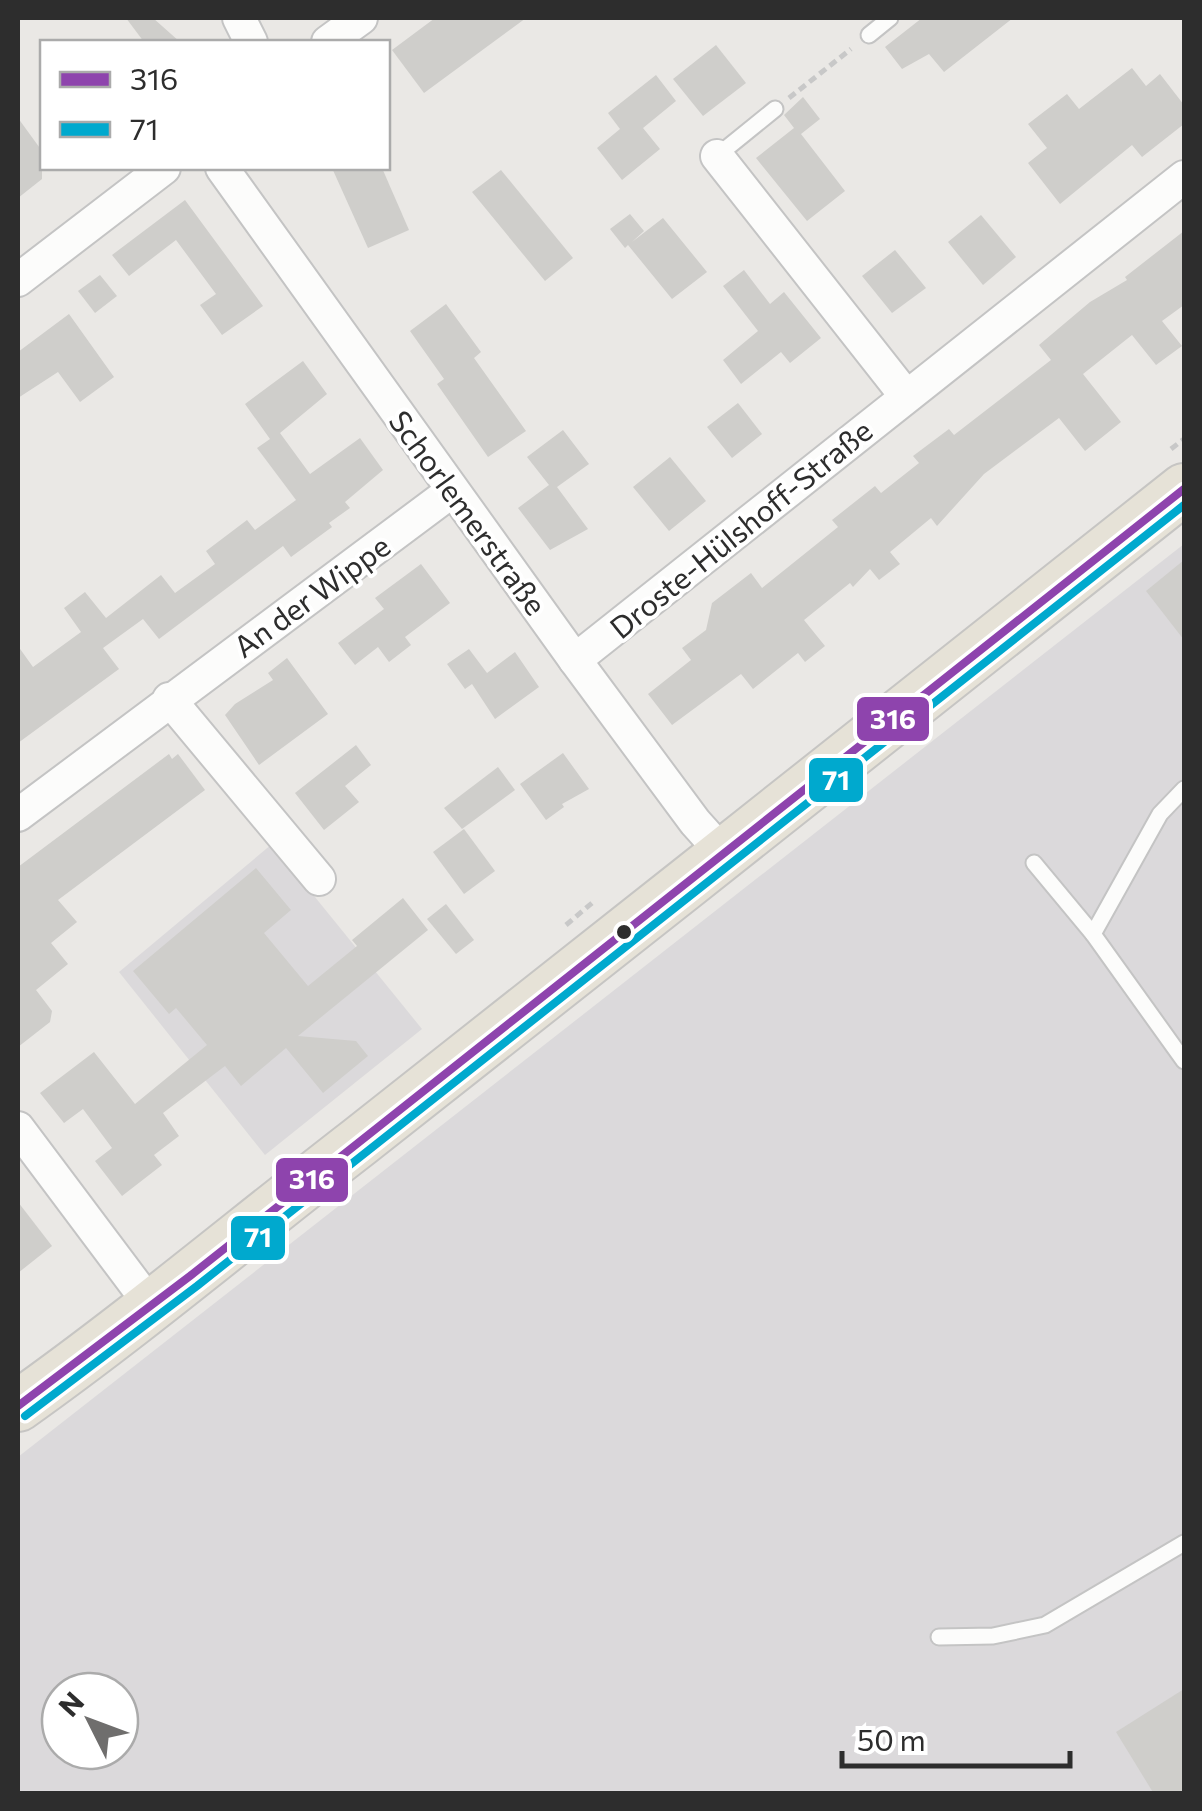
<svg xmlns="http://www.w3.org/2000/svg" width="1202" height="1811" font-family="Commissioner,sans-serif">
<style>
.industrial{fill:#dbd9db;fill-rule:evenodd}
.building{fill:#cfcecb}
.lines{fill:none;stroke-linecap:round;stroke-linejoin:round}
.service-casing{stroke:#c4c4c4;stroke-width:19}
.minor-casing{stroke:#c4c4c4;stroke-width:36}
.primary-casing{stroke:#c6c5c3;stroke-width:54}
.path{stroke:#c8c8c8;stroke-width:5;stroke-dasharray:8 5;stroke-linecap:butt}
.service{stroke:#fcfcfb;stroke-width:15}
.minor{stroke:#fcfcfb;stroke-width:32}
.primary{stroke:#e6e2d7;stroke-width:50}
.bus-1-casing{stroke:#fff;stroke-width:15}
.bus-2-casing{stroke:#fff;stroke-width:15}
.bus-1{stroke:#8e44ad;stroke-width:8}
.bus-2{stroke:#00a9ce;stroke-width:8}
.bus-dot{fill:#2d2d2d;stroke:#fff;stroke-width:4}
.labels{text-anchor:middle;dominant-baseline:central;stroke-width:8;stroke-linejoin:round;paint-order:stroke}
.street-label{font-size:30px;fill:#2d2d2d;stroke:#fff}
.line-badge{stroke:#fff;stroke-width:4}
.badge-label{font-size:28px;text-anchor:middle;font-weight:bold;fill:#fff}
</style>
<rect width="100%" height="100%" fill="#eae8e5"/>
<g class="industrial">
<path d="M1184 544V1793L18 1794V1457ZM60 1691H120V1751H60Z"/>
<polygon points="272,844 422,1029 265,1155 119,972"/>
</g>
<g class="building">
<polygon points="126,18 153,18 180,42 144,42"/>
<polygon points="435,18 526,18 424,93 392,50"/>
<polygon points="922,18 1013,18 944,72 929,54 902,69 885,47"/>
<polygon points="716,45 746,83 703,116 673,79"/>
<polygon points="1132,68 1146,86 1160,74 1184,105 1184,124 1142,157 1132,145 1060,204 1028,163 1047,148 1028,124 1067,94 1079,109"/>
<polygon points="656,75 676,101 643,128 660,149 622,180 597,148 620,129 608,113"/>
<polygon points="803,97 820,119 801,134 845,191 807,221 756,158 794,128 784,115"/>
<polygon points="18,118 42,151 42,179 18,198"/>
<polygon points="332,168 382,168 409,230 368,248"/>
<polygon points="501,170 573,258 545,281 472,192"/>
<polygon points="185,200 263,306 222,335 200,305 216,294 176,240 129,276 112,255"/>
<polygon points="630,214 644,231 632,242 663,218 707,272 672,299 628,245 625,248 610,229"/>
<polygon points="981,215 1016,257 983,285 948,242"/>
<polygon points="1184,231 1184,305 1162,321 1182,346 1156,365 1132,335 1083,374 1121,422 1085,451 1059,418 984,474 937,526 931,518 890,552 900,564 879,580 870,569 853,587 850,583 804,620 825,646 805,662 798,653 753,689 741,674 672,725 648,694 691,660 682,648 706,630 712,603 751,573 762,588 838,527 832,520 875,486 881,493 919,463 913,456 949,429 954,435 1051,360 1039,345 1090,302 1127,280 1125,277"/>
<polygon points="895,250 926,288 892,313 862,276"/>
<polygon points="744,270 770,304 784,292 821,338 790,363 781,352 741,384 723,360 758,331 723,286"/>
<polygon points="100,275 117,296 95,313 78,291"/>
<polygon points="446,304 481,352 474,358 526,431 488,457 437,384 444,379 410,331"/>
<polygon points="69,314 114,377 80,402 58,372 18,398 18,352"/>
<polygon points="303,361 327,394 280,433 310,474 360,438 383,470 345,502 350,508 329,523 332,527 291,557 283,546 159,639 143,619 103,648 119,669 18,743 18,646 33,667 81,632 64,608 85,592 106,618 161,575 175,593 215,564 206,551 247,520 255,530 296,500 257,448 270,439 245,404"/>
<polygon points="738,403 762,434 732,458 707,427"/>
<polygon points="563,430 589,464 557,487 588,529 550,550 518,508 549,485 527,457"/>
<polygon points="670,457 706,501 669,531 633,487"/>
<polygon points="1184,560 1184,640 1146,591"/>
<polygon points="421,564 450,603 405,637 411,645 389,662 378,647 355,665 338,643 384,609 375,598"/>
<polygon points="469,649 487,673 515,652 539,687 495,719 472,684 465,689 447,664"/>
<polygon points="287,658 328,714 259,765 225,715 235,704 273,680 268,673"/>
<polygon points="356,745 371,765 345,786 359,802 324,830 295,793"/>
<polygon points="563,753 589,789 562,804 564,807 546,820 520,784"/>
<polygon points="169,754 172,759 178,754 205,790 58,900 77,922 51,943 68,964 36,990 52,1011 50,1022 18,1047 18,867"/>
<polygon points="498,767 515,790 462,829 444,808"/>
<polygon points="464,829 495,871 464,894 433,852"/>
<polygon points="256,868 291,910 264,933 308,986 357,946 352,940 403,898 428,930 298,1036 356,1041 368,1056 323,1093 286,1048 241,1086 225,1066 163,1113 179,1136 154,1155 162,1165 122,1196 95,1161 112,1148 83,1109 64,1123 40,1093 94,1052 135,1104 207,1045 176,1008 169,1014 133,971"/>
<polygon points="446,904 474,940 456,954 427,919"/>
<polygon points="18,1202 52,1246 18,1273"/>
<polygon points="1184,1689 1184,1794 1154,1794 1116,1732"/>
</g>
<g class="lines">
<g class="service-casing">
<g id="service">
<polyline points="869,35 890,18"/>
<polyline points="717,156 775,109"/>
<polyline points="1034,863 1093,934 1184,1061"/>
<polyline points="1093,934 1160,814 1184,789"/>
<polyline points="939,1637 993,1636 1045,1625 1184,1543"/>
</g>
</g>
<g class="minor-casing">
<g id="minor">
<polyline points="239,18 251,42"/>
<polyline points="328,42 361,18"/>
<polyline points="717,156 906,396"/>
<polyline points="222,168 575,660 695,822 722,852"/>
<polyline points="18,280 164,168"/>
<polyline points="575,660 1184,177"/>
<polyline points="169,699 319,879"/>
<polyline points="18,815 452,491"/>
<polyline points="18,1128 150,1304"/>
</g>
</g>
<g class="primary-casing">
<path id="primary" d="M18 1406C135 1323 245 1230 359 1142 635 926 909 705 1184 489"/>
</g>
<g class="path">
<polyline points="789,98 851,49"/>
<polyline points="1171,449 1184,439"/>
<polyline points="566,925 592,903"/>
</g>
<use href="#service" class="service"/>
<use href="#minor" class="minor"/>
<use href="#primary" class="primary"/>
<g class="bus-1-casing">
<polyline id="bus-1" points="18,1406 190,1276 1184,489"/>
</g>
<g class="bus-2-casing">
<polyline id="bus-2" points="25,1416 197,1286 1184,505"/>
</g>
<use href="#bus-1" class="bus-1"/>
<use href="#bus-2" class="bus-2"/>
</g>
<circle class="bus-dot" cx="624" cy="932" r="9"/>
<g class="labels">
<g class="street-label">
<text transform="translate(469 512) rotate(54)">Schorlemerstraße</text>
<text transform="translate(740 528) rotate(-39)">Droste-Hülshoff-Straße</text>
<text transform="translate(311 595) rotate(-36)">An der Wippe</text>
</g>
</g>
<g class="line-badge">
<rect x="855" y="695" width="76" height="48" rx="10" fill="#8e44ad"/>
<rect x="807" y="756" width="58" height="48" rx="10" fill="#00a9ce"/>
<rect x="274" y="1156" width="76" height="48" rx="10" fill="#8e44ad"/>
<rect x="229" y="1214" width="58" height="48" rx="10" fill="#00a9ce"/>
</g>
<g class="badge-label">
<text x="893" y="729">316</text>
<text x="836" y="790">71</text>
<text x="312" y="1189">316</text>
<text x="258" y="1247">71</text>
</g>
<rect width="1202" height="1811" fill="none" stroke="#2d2d2d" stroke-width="40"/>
<rect x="40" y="40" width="350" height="130" fill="#ffffff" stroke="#ababab" stroke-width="2.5"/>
<rect x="60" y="72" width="50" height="15" fill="#8e44ad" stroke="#ababab" stroke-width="2.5"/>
<text x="130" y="90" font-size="30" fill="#2d2d2d">316</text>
<rect x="60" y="122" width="50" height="15" fill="#00a9ce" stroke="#ababab" stroke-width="2.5"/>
<text x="130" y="140" font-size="30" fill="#2d2d2d">71</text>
<g transform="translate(90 1721) rotate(312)"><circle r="48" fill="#ffffff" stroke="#ababab" stroke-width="2.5"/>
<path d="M0-8L18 38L0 25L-18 38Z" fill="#6f6e6d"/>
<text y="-15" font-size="28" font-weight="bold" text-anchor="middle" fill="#2d2d2d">N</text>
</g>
<path d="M842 1751v15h228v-15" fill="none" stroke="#2d2d2d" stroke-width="5"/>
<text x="857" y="1751" font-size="30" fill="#2d2d2d" stroke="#ffffff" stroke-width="8" paint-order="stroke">50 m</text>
</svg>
